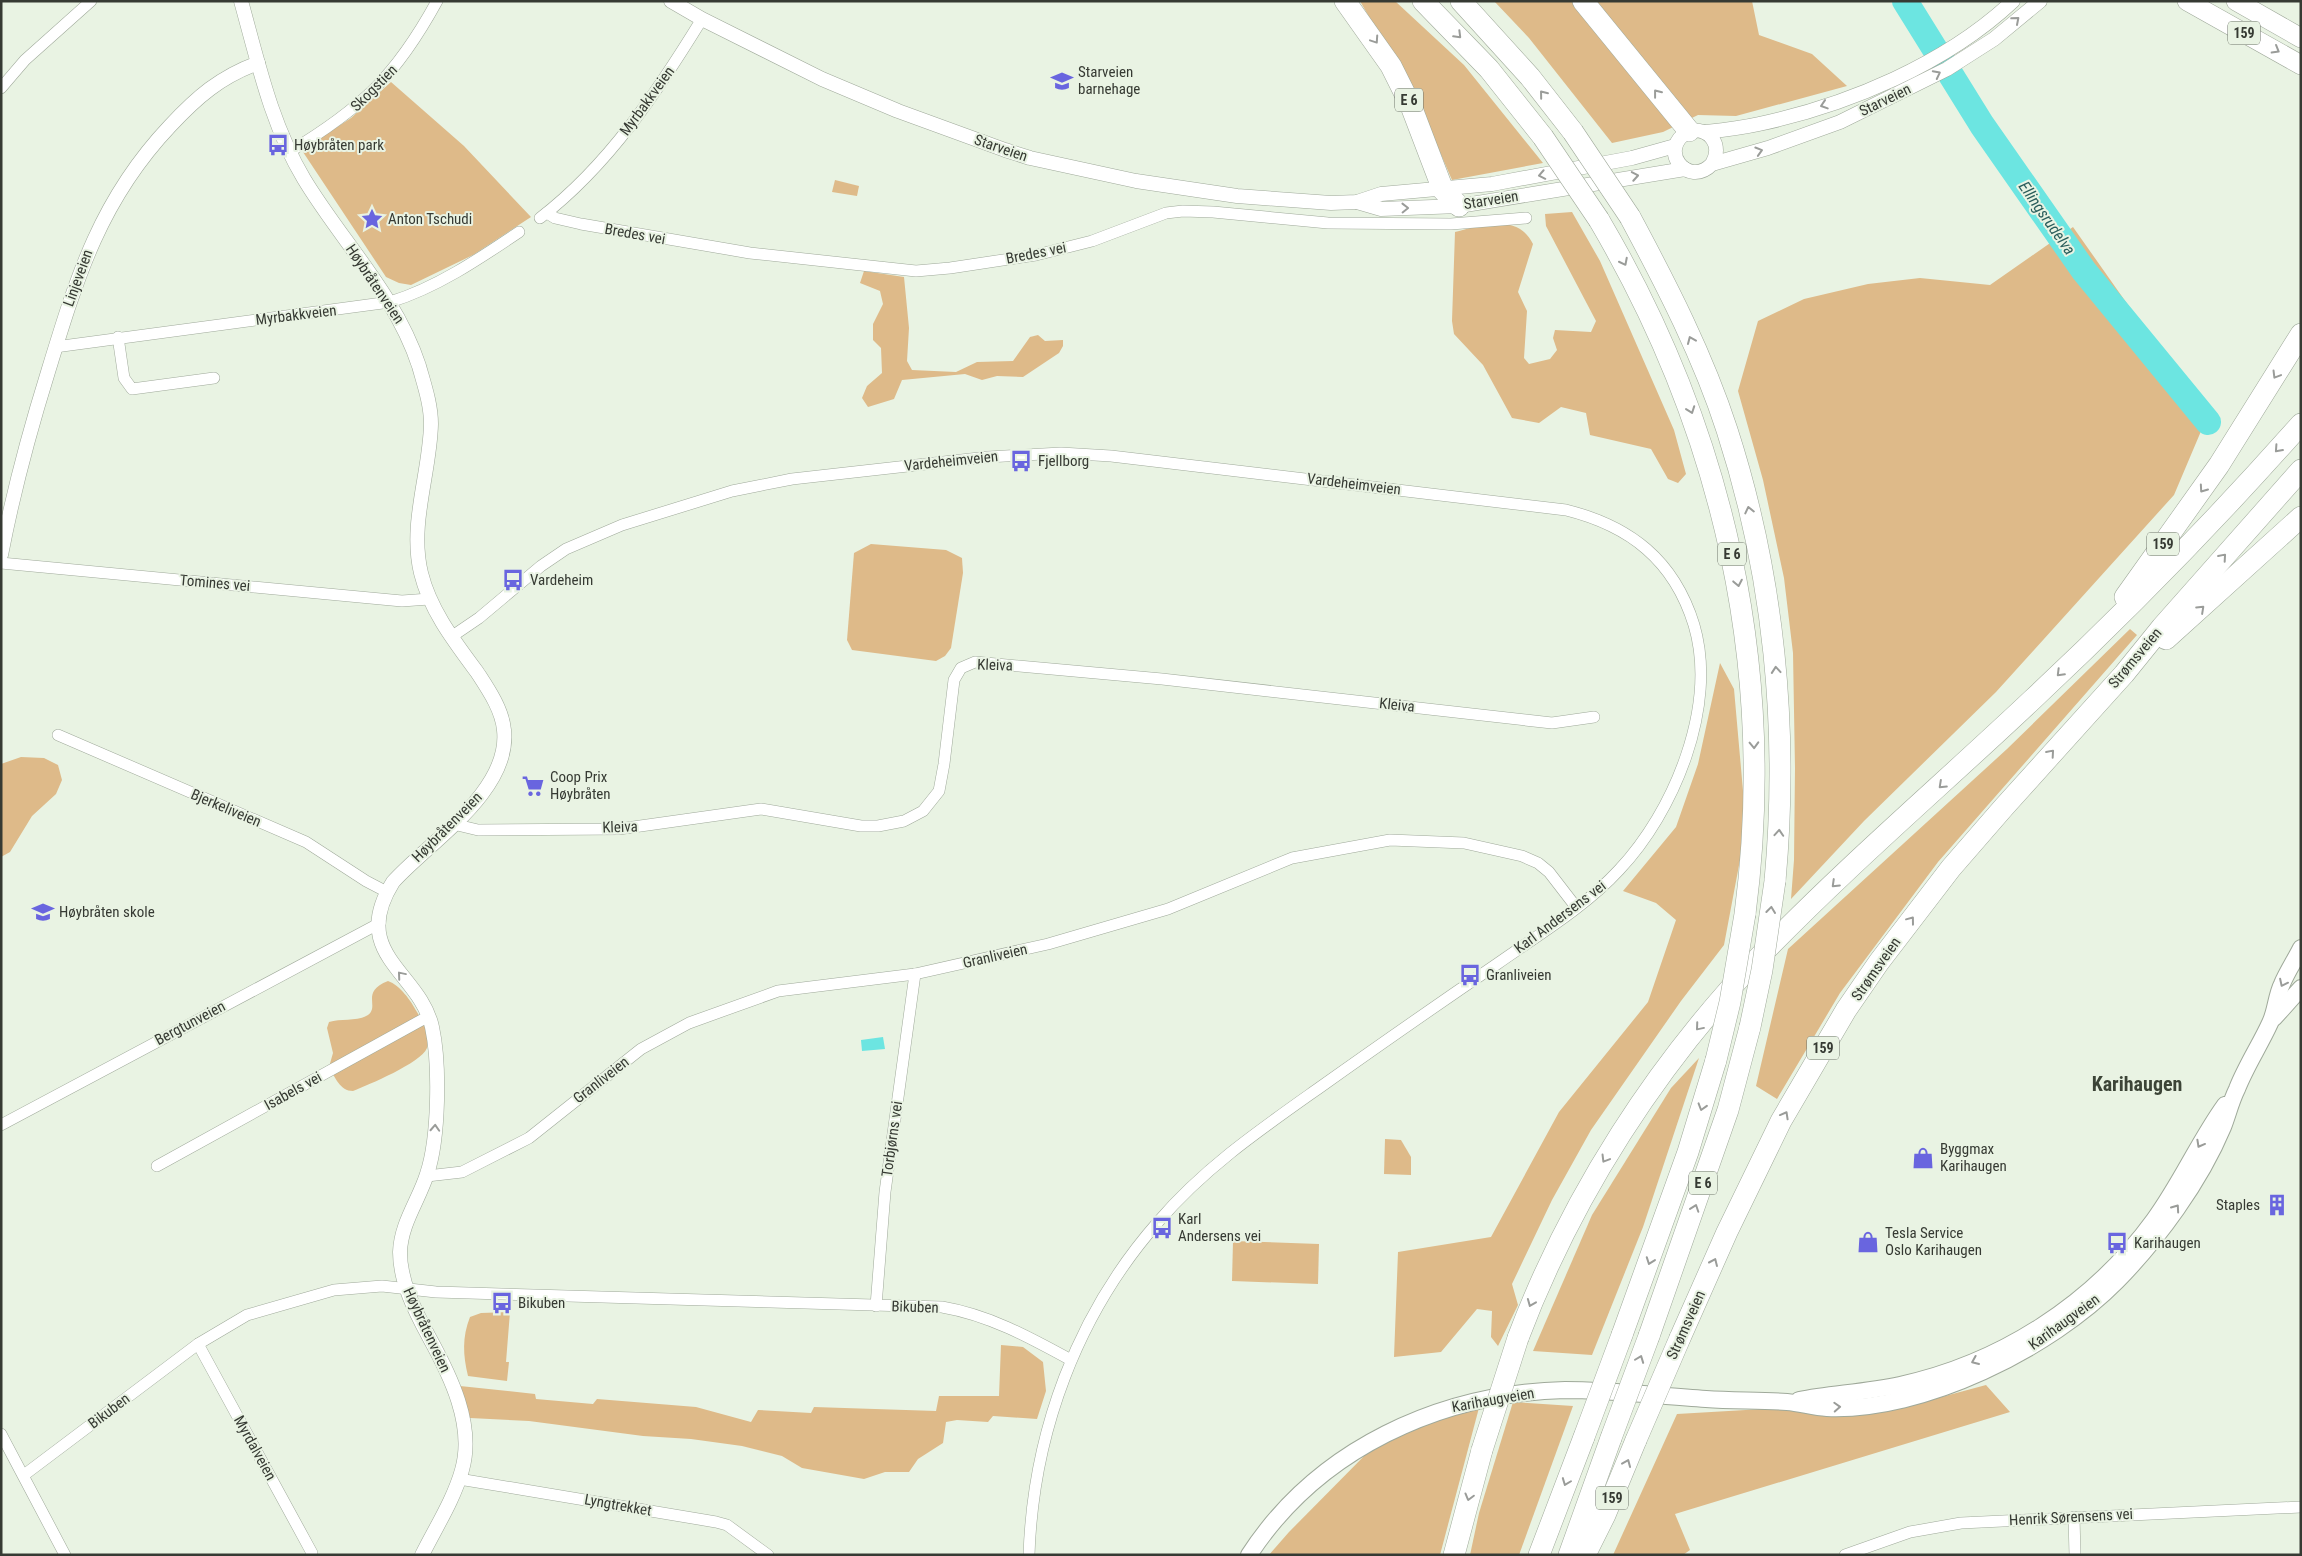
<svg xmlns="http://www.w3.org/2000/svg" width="2302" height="1556" font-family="'Roboto Condensed',sans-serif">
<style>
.green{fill:#deba89}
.water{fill:#6ce5e1}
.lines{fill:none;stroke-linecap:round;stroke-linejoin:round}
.river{stroke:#6ce5e1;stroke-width:26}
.minor-casing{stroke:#9fa99a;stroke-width:12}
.tertiary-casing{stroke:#9fa99a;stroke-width:15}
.secondary-casing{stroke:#9fa99a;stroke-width:18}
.trunk-casing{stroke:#9fa99a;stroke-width:20}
.motorway-casing{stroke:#9fa99a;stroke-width:22}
.minor{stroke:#fff;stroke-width:11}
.tertiary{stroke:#fff;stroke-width:14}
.secondary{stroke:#fff;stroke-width:16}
.trunk{stroke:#fff;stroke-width:19}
.motorway{stroke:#fff;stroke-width:21}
.motorway-bridge-casing{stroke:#9fa99a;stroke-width:22;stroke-linecap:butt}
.motorway-bridge{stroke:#fff;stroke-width:21}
.oneway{stroke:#9a9c99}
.labels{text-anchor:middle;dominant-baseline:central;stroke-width:4;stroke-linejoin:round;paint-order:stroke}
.shield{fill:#e9f3e3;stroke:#6c7268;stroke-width:1}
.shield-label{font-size:14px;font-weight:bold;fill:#363a33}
.poi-label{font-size:15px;fill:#363a33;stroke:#e9f3e3;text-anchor:start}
.street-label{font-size:15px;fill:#363a33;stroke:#e9f3e3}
.water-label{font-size:16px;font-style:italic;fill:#295d5b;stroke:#e9f3e3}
.district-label{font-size:20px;font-weight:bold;fill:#3c4437;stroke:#e9f3e3}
</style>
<rect width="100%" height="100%" fill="#e9f3e3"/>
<g class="green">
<polygon points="1360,1 1395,1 1464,65 1543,163 1452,180 1420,106"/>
<polygon points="1494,1 1752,1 1759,35 1812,54 1847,86 1736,116 1698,115 1663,132 1612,143 1529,38"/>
<polygon points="391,82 464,146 531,217 473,255 411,285 399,283 386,277 303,152 305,148 351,118"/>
<polygon points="835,180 859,186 857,196 832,192"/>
<path d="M1572 212 1600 261 1674 430 1686 474 1678 483 1668 479 1651 449 1590 435 1586 413 1561 407 1539 423 1512 418 1483 365 1454 334 1452 321 1455 232C1482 225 1518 213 1533 244L1518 292 1527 311 1524 358 1529 364 1550 359 1557 350 1553 338 1555 330 1591 332 1596 321 1546 226 1545 214Z"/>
<polygon points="2073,227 2207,417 2174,495 1996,692 1864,821 1791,899 1794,860 1795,768 1793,653 1784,578 1763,480 1738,391 1758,321 1804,299 1868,284 1920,278 1990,285"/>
<polygon points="864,271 904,277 909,328 907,361 912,370 956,372 977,362 1013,361 1030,337 1038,335 1045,341 1063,340 1063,346 1059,353 1023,377 997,376 982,380 965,374 902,380 894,399 868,407 862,398 867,386 882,373 881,348 873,340 873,324 883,304 880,291 860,283"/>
<polygon points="871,544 946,550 962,558 963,573 951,648 945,656 936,661 852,650 847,640 854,553"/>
<polygon points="2130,629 2137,635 1938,862 1840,993 1777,1099 1756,1086 1788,949 2007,749"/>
<polygon points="1720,663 1734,689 1744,802 1743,844 1724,945 1681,1001 1591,1130 1552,1200 1512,1284 1518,1305 1498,1346 1491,1337 1492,1311 1477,1309 1441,1352 1394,1357 1398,1252 1491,1237 1559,1112 1648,1002 1676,920 1656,903 1623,891 1676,827 1698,764"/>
<polygon points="21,757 44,758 58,765 62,780 56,794 32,816 10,852 1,857 1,764"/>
<path d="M388 981C400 985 411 1001 417 1012 423 1022 431 1036 427 1048 421 1063 368 1085 353 1091 340 1091 335 1077 329 1067L333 1053 327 1028 329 1022C341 1018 357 1022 368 1015 380 1006 360 992 388 981Z"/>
<polygon points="1699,1058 1643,1227 1592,1355 1533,1351 1592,1215 1671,1088"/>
<polygon points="1385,1139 1401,1140 1411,1157 1411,1175 1384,1174"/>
<polygon points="1233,1241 1319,1244 1318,1284 1232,1281"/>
<path d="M510 1312 506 1362H509L507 1381 468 1376C463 1355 462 1337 470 1317L481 1313Z"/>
<polygon points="1001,1345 1023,1347 1043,1362 1046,1391 1037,1419 993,1416 988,1422 957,1420 946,1422 943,1443 918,1459 909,1472 885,1472 864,1479 802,1468 782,1456 742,1446 691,1439 643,1436 529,1421 470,1418 460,1386 535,1394 536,1399 593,1404 597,1399 696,1407 751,1422 758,1410 811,1413 814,1407 936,1411 939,1396 999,1396"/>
<polygon points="1986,1385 2010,1412 1675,1514 1690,1550 1683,1555 1613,1555 1677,1414 1934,1399"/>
<polygon points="1513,1402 1573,1406 1519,1555 1470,1555 1479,1513"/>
<polygon points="1480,1404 1440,1555 1269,1555 1289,1532 1376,1444"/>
</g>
<polygon class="water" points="883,1037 885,1049 862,1051 861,1040"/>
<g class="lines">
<polyline class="river" points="1905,1 1982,125 2084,271 2208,422"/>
<g class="minor-casing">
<g id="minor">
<polyline points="1,88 25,60 91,1"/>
<path d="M289 152C362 108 396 76 437 1"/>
<polyline points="547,213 555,218 581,224 750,253 916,271 950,268 1036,255 1092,241 1166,213 1183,211 1213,212 1328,223 1451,224 1526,218"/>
<path d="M540 218C609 165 657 92 702 19"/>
<polyline points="118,337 124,378 132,389 214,378"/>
<path d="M55 347 390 302C436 288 479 259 519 232"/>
<polyline points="1,563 402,601 429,599"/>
<path d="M451 637 479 618 541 566 566 549 622 525 732 491 792 479 988 457 1061 453 1111 456 1566 510C1630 526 1674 560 1694 625 1718 706 1674 812 1619 870 1585 907 1538 935 1497 964 1437 1005 1378 1046 1319 1088 1261 1129 1204 1168 1158 1222 1077 1314 1033 1433 1029 1555"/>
<polyline points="58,735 306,842 366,881 387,892"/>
<polyline points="453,824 478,830 619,829 761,809 861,826 878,826 904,821 923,811 939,791 944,764 954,680 961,668 975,662 1162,679 1552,723 1594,717"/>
<polyline points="1,1125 380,923"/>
<polyline points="157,1166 429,1016"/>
<polyline points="427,1176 462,1172 529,1138 641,1049 689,1023 778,991 915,974 1048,944 1168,909 1292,858 1390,840 1464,843 1522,856 1538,863 1549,872 1576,907"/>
<polyline points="876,1306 885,1192 915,974"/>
<polyline points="198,1344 312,1553"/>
<polyline points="1,1434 65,1555"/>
<path d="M24 1475 198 1344 247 1315 334 1290 382 1286 436 1292 942 1307C989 1315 1029 1337 1071 1360"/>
<polyline points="459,1479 716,1522 727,1525 768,1555"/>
<polyline points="2074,1517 2075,1555"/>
<polyline points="1845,1555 1910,1532 1961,1523 2301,1507"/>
</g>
</g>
<g class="tertiary-casing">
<g id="tertiary">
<path d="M241 1C258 62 271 124 304 179 342 242 396 295 419 366 424 384 431 404 431 424 430 473 409 524 421 573 430 610 454 641 477 672 488 689 502 709 504 730 511 791 429 842 393 882 348 954 420 972 432 1027 440 1064 439 1138 427 1174 419 1200 401 1223 400 1252 400 1282 415 1311 429 1337 450 1375 475 1425 462 1470 454 1499 436 1527 422 1555"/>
<polyline points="671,1 702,19 822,79 898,111 1005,150 1030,158 1136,181 1237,196 1331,203 1357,202 1381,194 1492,184 1632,158 1675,146"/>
<path d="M1706 132C1724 130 1741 128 1759 124 1848 105 1946 64 2013 1"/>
<path d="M1712 164C1723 145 1710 127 1689 131 1656 149 1688 189 1712 164L1768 148 1840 122 1947 69 1994 39 2040 1"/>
<polyline points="1357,202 1381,209 1459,206 1685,169"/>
<path d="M1 555C13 493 29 433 48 372 77 277 100 200 170 126 197 97 220 77 258 63"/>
</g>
</g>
<g class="secondary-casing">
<g id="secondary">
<polyline points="2274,1018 2301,988"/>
<path d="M1799 1400C1832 1394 1866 1392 1900 1385 2001 1363 2093 1304 2154 1220 2181 1183 2199 1141 2225 1105"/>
<path d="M1249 1555C1318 1449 1440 1393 1565 1390 1611 1390 1659 1396 1706 1399 1733 1401 1760 1400 1787 1402 1800 1403 1813 1407 1827 1408 1923 1412 2050 1349 2117 1281 2158 1239 2200 1182 2223 1127 2228 1114 2231 1101 2237 1089 2246 1066 2260 1045 2270 1023 2276 1011 2276 996 2282 984 2287 972 2295 960 2301 948"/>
</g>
</g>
<g class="trunk-casing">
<g id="trunk">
<polyline points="2187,1 2301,65"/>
<polyline points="2236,1 2301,38"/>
</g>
</g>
<g class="motorway-casing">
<g id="motorway">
<polyline points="1345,1 1391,66 1411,106 1443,190 1459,206"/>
<polyline points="1423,1 1489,69 1543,137"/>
<polyline points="1461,1 1530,77 1573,132"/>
<polyline points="1583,1 1689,131"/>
<path d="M1630 217C1667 286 1703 356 1727 430 1774 575 1789 729 1775 881"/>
<path d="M1599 220C1724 432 1777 669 1745 914"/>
<polyline points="2125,597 2219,465 2301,334"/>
<polyline points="2166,639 2301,517"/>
<polyline points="1622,1335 1688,1152 1716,1060"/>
<polyline points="1649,1336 1728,1110 1750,1027"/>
<path d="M1518 1338C1572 1195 1657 1064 1762 954 1848 865 1943 784 2033 699 2127 611 2216 520 2301 424"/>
<polyline points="1680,1338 1727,1232 1781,1121 1846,1010 1879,962 1951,868 2004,807 2124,674 2162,627 2301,470"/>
<polyline points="1454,1555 1482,1450"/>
<polyline points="1539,1555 1584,1437"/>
<polyline points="1569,1555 1611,1438"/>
<polyline points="1585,1555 1605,1515 1636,1440"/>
</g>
</g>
<use href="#minor" class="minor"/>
<use href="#tertiary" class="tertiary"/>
<use href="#secondary" class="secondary"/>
<use href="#trunk" class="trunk"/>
<use href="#motorway" class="motorway"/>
<g class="motorway-bridge-casing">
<g id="motorway-bridge">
<polyline points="1573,132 1630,217"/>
<polyline points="1543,137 1599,220"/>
<polyline points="1750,1027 1762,970 1775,881"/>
<polyline points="1716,1060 1730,1002 1745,914"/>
<polyline points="1584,1437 1622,1335"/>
<polyline points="1611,1438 1649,1336"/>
<polyline points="1636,1440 1680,1338"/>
<polyline points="1482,1450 1518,1338"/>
</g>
</g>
<use href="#motorway-bridge" class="motorway-bridge"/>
</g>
<defs><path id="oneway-chevron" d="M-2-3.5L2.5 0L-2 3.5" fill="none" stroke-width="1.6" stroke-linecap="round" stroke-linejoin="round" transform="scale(1.25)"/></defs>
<g class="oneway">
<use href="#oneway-chevron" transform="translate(2016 20) rotate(-41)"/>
<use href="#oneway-chevron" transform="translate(1458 35) rotate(45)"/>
<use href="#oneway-chevron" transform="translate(1375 40) rotate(56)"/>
<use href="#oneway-chevron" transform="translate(2276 50) rotate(30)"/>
<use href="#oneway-chevron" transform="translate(1937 74) rotate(-27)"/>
<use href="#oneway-chevron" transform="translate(1657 93) rotate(-128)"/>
<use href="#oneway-chevron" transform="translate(1543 94) rotate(-129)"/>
<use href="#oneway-chevron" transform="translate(1824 105) rotate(162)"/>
<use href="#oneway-chevron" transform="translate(1759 151) rotate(-17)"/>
<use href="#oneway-chevron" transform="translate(1542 175) rotate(169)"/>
<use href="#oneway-chevron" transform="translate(1635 176) rotate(-10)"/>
<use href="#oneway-chevron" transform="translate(1405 208) rotate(-1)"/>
<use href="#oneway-chevron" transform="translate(1624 262) rotate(63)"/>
<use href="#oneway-chevron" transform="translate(1691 340) rotate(-113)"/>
<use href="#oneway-chevron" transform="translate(2276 375) rotate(121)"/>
<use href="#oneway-chevron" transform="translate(1691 410) rotate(70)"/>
<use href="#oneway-chevron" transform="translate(2278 449) rotate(132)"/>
<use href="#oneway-chevron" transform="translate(2203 489) rotate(125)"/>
<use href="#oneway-chevron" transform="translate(1749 510) rotate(-103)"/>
<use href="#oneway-chevron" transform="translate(2223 557) rotate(-49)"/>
<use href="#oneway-chevron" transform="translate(1738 583) rotate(79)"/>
<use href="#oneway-chevron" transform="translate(2201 609) rotate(-43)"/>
<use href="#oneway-chevron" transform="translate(1776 670) rotate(-95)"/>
<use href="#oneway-chevron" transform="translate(2060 673) rotate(135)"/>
<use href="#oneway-chevron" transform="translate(1754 745) rotate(88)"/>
<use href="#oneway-chevron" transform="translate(2051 753) rotate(-49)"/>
<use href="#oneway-chevron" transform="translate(1942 785) rotate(137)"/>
<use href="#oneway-chevron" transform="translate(1779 833) rotate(-86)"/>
<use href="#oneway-chevron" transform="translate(1835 884) rotate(136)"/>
<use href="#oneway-chevron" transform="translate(1771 910) rotate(-83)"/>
<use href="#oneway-chevron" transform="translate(1911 920) rotate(-53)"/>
<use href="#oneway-chevron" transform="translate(401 975) rotate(-130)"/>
<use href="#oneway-chevron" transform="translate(2283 983) rotate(116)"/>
<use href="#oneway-chevron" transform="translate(1699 1027) rotate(130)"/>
<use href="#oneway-chevron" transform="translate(1702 1107) rotate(107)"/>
<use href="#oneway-chevron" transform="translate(1785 1115) rotate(-61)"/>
<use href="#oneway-chevron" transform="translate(435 1128) rotate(-87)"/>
<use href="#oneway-chevron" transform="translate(2200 1144) rotate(119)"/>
<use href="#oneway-chevron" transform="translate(1605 1159) rotate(121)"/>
<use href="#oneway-chevron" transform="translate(1695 1208) rotate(-71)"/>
<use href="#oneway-chevron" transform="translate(2176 1208) rotate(-55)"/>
<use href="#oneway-chevron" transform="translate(1650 1261) rotate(110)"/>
<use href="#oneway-chevron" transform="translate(1714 1262) rotate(-66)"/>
<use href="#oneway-chevron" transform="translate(1531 1303) rotate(112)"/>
<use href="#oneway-chevron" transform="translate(1640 1359) rotate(-69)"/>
<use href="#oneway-chevron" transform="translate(1975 1361) rotate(157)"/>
<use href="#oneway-chevron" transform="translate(1837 1407) rotate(-3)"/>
<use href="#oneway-chevron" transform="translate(1627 1463) rotate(-67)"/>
<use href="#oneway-chevron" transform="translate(1566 1482) rotate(111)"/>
<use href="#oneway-chevron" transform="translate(1469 1497) rotate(105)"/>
</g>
<defs>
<g id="school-bare" transform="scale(1.725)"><path d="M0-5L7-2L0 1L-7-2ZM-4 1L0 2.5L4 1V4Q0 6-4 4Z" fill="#6965df" stroke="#e9f3e3" stroke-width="2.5" paint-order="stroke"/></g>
<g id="bus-bare" transform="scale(1.725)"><path d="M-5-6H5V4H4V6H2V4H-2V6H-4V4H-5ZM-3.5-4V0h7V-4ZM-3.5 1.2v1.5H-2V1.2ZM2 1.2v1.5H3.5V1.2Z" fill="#6965df" stroke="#e9f3e3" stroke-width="2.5" paint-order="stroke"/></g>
<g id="sight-bare" transform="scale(1.725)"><path d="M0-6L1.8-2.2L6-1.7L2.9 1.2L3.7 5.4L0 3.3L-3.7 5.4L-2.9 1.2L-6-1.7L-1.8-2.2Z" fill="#6965df" stroke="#e9f3e3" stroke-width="2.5" paint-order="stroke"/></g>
<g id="supermarket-bare" transform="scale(1.725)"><path d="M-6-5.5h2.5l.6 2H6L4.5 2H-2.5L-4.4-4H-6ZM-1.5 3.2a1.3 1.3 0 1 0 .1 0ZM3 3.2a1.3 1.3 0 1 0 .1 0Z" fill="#6965df" stroke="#e9f3e3" stroke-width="2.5" paint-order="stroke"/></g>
<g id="shop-bare" transform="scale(1.725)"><path d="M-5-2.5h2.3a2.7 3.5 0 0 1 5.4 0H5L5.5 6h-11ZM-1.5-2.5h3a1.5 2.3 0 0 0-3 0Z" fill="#6965df" stroke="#e9f3e3" stroke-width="2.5" paint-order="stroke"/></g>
<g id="building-bare" transform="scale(1.725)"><path d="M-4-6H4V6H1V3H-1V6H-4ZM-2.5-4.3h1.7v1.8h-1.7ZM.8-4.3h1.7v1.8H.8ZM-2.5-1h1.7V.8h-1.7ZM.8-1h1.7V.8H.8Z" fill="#6965df" stroke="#e9f3e3" stroke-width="2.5" paint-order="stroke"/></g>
</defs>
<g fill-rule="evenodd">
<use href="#school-bare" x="1062" y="81"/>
<use href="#bus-bare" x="278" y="145"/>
<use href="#sight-bare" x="372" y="219"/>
<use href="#bus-bare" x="1021" y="461"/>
<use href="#bus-bare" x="513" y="580"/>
<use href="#supermarket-bare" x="533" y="786"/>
<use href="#school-bare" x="43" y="912"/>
<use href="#bus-bare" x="1470" y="975"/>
<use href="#shop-bare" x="1923" y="1158"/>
<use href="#building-bare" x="2277" y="1205"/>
<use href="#bus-bare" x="1162" y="1228"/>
<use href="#shop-bare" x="1868" y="1242"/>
<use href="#bus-bare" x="2117" y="1243"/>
<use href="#bus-bare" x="502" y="1303"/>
</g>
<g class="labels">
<g class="shield">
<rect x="2228" y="21.5" width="32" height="23" rx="4"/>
<rect x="1395" y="88.5" width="28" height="23" rx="4"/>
<rect x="2147" y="532.5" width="32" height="23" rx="4"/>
<rect x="1718" y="542.5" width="28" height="23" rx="4"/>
<rect x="1807" y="1036.5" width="32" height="23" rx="4"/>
<rect x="1689" y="1171.5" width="28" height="23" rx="4"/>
<rect x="1596" y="1486.5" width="32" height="23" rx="4"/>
</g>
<g class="shield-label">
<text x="2244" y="33">159</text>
<text x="1409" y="100">E 6</text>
<text x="2163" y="544">159</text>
<text x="1732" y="554">E 6</text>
<text x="1823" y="1048">159</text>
<text x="1703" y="1183">E 6</text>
<text x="1612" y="1498">159</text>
</g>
<g class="poi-label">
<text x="1078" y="72">Starveien<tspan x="1078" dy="17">barnehage</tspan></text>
<text x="294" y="145">Høybråten park</text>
<text x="388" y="219">Anton Tschudi</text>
<text x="1038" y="461">Fjellborg</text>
<text x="530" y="580">Vardeheim</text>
<text x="550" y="777">Coop Prix<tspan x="550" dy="17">Høybråten</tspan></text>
<text x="59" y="912">Høybråten skole</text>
<text x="1486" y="975">Granliveien</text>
<text x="1940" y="1149">Byggmax<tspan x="1940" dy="17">Karihaugen</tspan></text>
<text x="2260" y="1205" text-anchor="end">Staples</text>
<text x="1178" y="1219">Karl<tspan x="1178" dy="17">Andersens vei</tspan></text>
<text x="1885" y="1233">Tesla Service<tspan x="1885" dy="17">Oslo Karihaugen</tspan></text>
<text x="2134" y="1243">Karihaugen</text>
<text x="518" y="1303">Bikuben</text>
</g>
<g class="street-label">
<text transform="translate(374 88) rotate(-45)">Skogstien</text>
<text transform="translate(1885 100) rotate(-26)">Starveien</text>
<text transform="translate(647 101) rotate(-54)">Myrbakkveien</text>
<text transform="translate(1001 148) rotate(19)">Starveien</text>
<text transform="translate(1491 200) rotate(-9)">Starveien</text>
<text transform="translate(635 234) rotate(10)">Bredes vei</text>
<text transform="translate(1036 253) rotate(-11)">Bredes vei</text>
<text transform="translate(78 278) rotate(-70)">Linjeveien</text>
<text transform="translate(375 284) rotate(56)">Høybråtenveien</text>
<text transform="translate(296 315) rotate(-7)">Myrbakkveien</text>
<text transform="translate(951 461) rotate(-6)">Vardeheimveien</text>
<text transform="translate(1354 484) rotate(7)">Vardeheimveien</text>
<text transform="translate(215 583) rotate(5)">Tomines vei</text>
<text transform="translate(2135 658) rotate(-50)">Strømsveien</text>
<text transform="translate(995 665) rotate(2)">Kleiva</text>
<text transform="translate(1397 705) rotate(6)">Kleiva</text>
<text transform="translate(226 808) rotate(23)">Bjerkeliveien</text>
<text transform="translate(447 827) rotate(-45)">Høybråtenveien</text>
<text transform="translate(620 827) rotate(-2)">Kleiva</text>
<text transform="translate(1560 917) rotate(-37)">Karl Andersens vei</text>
<text transform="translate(995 956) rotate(-13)">Granliveien</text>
<text transform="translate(1876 969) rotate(-55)">Strømsveien</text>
<text transform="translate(190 1023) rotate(-28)">Bergtunveien</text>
<text transform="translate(601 1080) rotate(-38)">Granliveien</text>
<text transform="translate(293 1091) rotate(-29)">Isabels vei</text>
<text transform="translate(892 1139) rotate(-82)">Torbjørns vei</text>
<text transform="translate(915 1307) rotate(2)">Bikuben</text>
<text transform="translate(2064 1322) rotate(-36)">Karihaugveien</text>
<text transform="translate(1686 1325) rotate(-66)">Strømsveien</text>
<text transform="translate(427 1330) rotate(65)">Høybråtenveien</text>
<text transform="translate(1493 1400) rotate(-10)">Karihaugveien</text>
<text transform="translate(109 1411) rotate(-37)">Bikuben</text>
<text transform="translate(255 1448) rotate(61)">Myrdalveien</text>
<text transform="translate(618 1505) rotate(10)">Lyngtrekket</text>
<text transform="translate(2071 1517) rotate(-3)">Henrik Sørensens vei</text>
</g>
<g class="water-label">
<text transform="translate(2047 218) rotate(55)">Ellingsrudelva</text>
</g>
<g class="district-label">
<text x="2137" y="1084">Karihaugen</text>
</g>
</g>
<rect width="2302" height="1556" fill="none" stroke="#363a33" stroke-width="5"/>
</svg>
